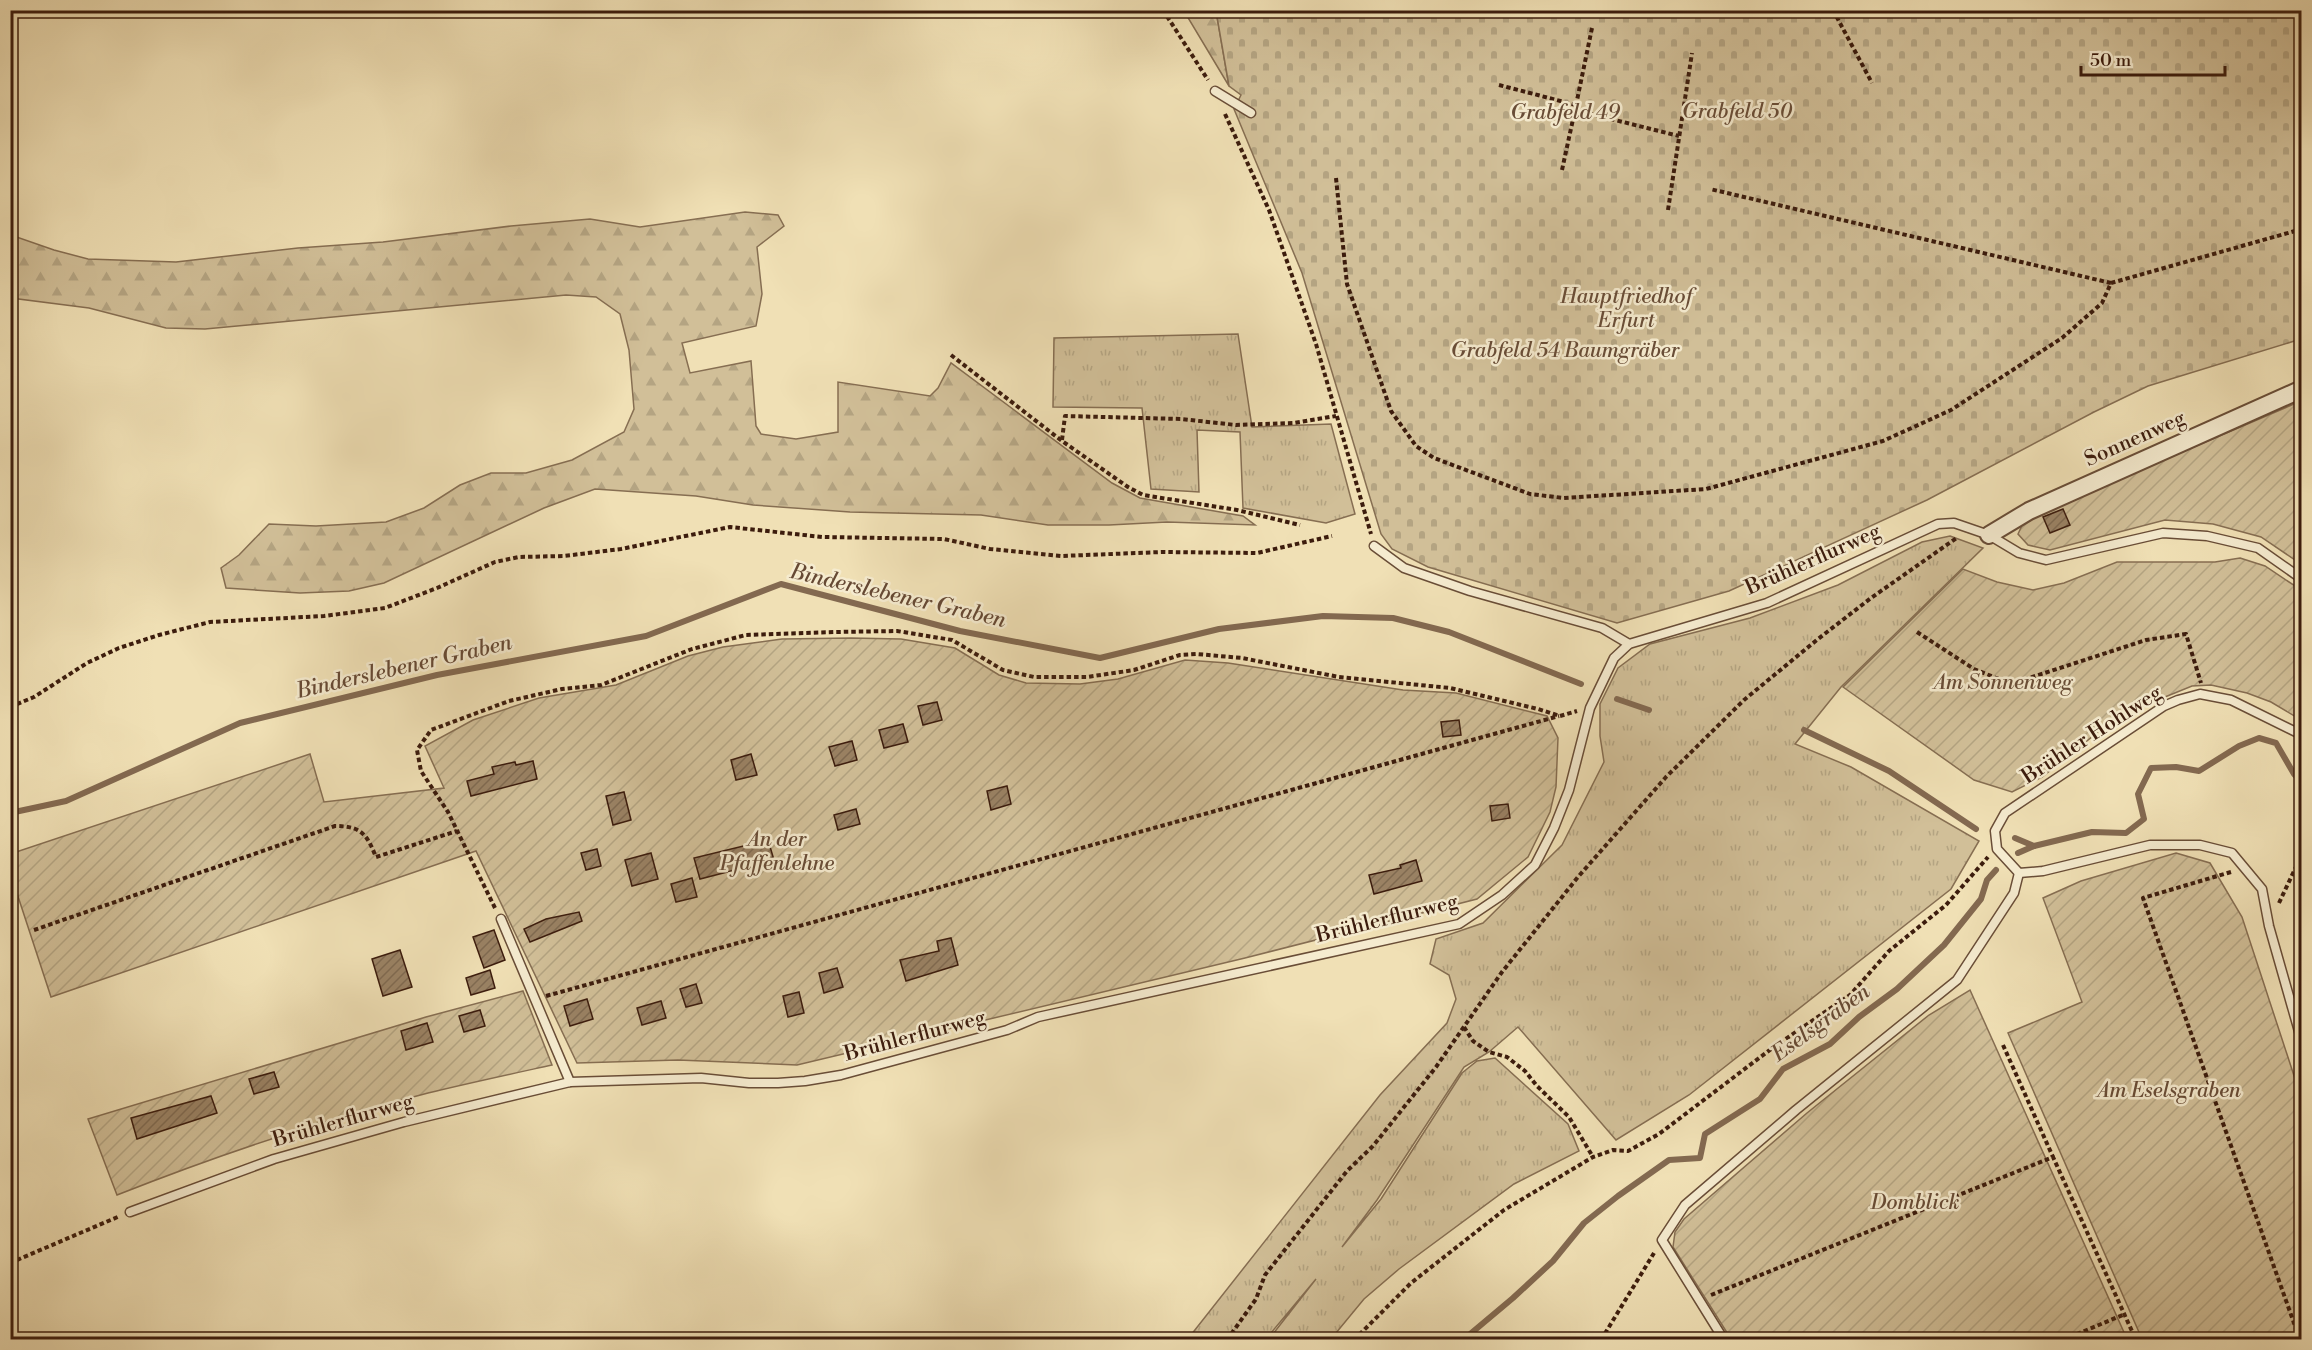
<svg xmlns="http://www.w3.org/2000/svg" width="2312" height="1350" font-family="'Libre Bodoni',serif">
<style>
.grass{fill:url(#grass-tufts);stroke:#866e52;stroke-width:1.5}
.forest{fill:url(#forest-firs);stroke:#866e52;stroke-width:1.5}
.cemetery{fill:url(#cemetery-stones);stroke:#866e52;stroke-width:1.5}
.garden{fill:url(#garden-furrows);stroke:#866e52;stroke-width:1.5}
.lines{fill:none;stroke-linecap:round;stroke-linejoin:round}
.stream{stroke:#836950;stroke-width:6}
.building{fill:url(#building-hatch);stroke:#3c1c0d;stroke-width:1.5}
.service-casing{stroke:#694d37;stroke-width:11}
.minor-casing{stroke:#694d37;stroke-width:20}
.path{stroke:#3c1c0d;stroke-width:4;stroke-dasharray:4.5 3;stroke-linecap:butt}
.service{stroke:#f5ebcf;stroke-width:8}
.minor{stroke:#f5ebcf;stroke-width:16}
.labels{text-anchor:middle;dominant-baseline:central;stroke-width:5;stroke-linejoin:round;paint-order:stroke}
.park-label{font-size:21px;font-style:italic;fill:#694d37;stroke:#f5ebcf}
.street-label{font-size:21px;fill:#3c1c0d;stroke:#f5ebcf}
.water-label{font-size:22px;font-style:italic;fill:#664934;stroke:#f5ebcf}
</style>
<defs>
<pattern id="grass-tufts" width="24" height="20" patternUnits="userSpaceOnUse" patternTransform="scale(1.5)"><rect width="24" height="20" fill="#d1bf98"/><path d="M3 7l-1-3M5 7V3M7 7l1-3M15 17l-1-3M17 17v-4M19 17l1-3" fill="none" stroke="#b4a482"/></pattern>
<pattern id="forest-firs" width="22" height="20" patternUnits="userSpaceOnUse" patternTransform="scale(1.5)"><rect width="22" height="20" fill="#d1bf98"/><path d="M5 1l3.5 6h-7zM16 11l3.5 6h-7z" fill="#b4a482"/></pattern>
<pattern id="cemetery-stones" width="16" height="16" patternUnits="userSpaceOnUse" patternTransform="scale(1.5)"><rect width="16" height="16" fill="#d1bf98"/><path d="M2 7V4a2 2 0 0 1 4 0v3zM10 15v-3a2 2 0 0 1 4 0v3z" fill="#b4a482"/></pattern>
<pattern id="garden-furrows" width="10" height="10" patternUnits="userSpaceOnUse" patternTransform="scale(1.5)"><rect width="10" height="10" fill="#d1bf98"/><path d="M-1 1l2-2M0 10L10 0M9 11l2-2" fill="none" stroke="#b4a482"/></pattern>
<pattern id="building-hatch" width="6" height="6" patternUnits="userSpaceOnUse" patternTransform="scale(1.5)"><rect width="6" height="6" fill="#9a8264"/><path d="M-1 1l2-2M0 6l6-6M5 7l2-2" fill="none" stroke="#7f6a51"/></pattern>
</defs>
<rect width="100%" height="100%" fill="#f0e0b5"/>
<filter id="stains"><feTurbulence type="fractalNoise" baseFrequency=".00333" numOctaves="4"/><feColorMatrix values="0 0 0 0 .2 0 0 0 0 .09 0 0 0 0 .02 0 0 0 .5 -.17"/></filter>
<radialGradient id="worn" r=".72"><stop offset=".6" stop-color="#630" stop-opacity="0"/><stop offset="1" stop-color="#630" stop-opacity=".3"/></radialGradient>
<g class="grass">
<polygon points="1238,334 1252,427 1331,424 1355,514 1326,523 1243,508 1240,432 1197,430 1199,492 1151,489 1142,408 1053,407 1054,338"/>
<polygon points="1950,536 1983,548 1841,687 1795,744 1851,767 1979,841 1951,889 1689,1095 1616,1140 1518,1027 1489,1052 1464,1067 1377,1200 1342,1247 1381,1199 1462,1073 1477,1061 1495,1058 1568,1124 1579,1151 1514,1184 1399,1269 1364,1299 1331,1339 1269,1339 1316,1279 1266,1339 1187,1340 1380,1095 1447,1023 1456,999 1449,975 1430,964 1436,939 1483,923 1562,845 1604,762 1600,736 1600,704 1618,668 1650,644 1750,618 1838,585 1922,542"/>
</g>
<g class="forest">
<polygon points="1184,11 1216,11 1229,86"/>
<polygon points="745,212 778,215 784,226 757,247 762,294 756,326 682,343 690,373 751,361 756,426 761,434 796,439 838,432 838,382 930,396 938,388 951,363 1112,483 1140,498 1243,516 1255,525 1167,522 1109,525 1048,525 981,515 850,512 753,505 696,496 595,489 544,508 384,583 349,591 300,593 226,588 221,568 239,555 269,524 316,526 386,522 424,508 460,485 491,473 526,473 572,460 624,432 634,409 629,350 620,314 596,297 566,295 205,329 166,328 89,308 11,298 11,235 54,250 88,259 176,262 298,248 383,242 511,226 590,219 640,227"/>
</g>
<polygon class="cemetery" points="1216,11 2301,11 2301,339 2148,386 2094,412 1927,500 1729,591 1617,623 1428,567 1392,549 1381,534 1302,273 1234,109 1241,95 1229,86"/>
<g class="garden">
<polygon points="2301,401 2301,564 2261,537 2213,524 2165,520 2050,550 2028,545 2018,534 2024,521 2065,502"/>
<polygon points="2240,558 2265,566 2301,590 2301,720 2271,702 2247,693 2211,685 2192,686 2118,716 2042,777 2012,792 1974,780 1843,687 1963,569 1997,582 2033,590 2064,583 2117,562 2215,562"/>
<polygon points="851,638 901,639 955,648 999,675 1026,683 1080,684 1118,679 1185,660 1228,663 1403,690 1456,693 1547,716 1558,738 1556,787 1550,812 1528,857 1477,899 1245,958 797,1065 678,1060 577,1063 476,851 51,997 11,875 10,854 310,754 324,802 444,788 425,746 473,720 539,698 616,685 688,656 723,647 782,639"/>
<polygon points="2176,853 2210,863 2242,917 2301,1097 2301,1339 2142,1339 2008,1033 2082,1002 2043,898 2081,881"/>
<polygon points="1970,990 2127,1339 1731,1339 1673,1247 1675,1232 1684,1219 1807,1113 1929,1015"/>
<path d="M523 991 552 1065C511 1074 469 1083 428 1093 323 1120 218 1155 117 1195L88 1119 426 1017Z"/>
</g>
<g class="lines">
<g class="stream">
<polyline points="1617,699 1649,710"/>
<polyline points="1804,730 1889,771 1976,829"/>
<polyline points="10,813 66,801 240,723 437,675 646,636 781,584 960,631 1100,658 1219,629 1323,616 1393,618 1449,632 1581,684"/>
<polyline points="2015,838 2034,846"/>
<polyline points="2018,853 2034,846 2092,832 2126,833 2144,819 2138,794 2151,768 2176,767 2199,771 2239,746 2259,738 2276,743 2294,774 2302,783"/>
<polyline points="1463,1340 1513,1298 1553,1261 1584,1223 1618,1196 1669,1160 1700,1158 1705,1134 1760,1099 1783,1069 1830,1044 1859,1017 1897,989 1944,945 1981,899 1987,880 1996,870"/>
</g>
</g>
<g class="building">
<polygon points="2063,509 2070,525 2050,533 2043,517"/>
<polygon points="937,702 942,720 923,725 918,706"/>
<polygon points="1459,720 1461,735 1443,737 1441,722"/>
<polygon points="903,724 908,742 884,748 879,730"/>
<polygon points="852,741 857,760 835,766 829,747"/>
<polygon points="751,754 757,775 736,780 731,760"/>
<polygon points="533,761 537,779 471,796 467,781 494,774 492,767 515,762 516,765"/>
<polygon points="1007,786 1011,804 991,810 987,791"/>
<polygon points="624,792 631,820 613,825 606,796"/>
<polygon points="1508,804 1510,818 1492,821 1490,806"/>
<polygon points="856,809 860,824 838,830 834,815"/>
<polygon points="768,840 774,860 700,879 694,858"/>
<polygon points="597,849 601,866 586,870 581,853"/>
<polygon points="651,853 658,879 632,886 625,860"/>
<polygon points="1416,860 1422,881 1374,894 1369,875 1401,868 1400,865"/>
<polygon points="692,878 697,897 676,902 671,884"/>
<polygon points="579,912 582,921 530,942 524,929 546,919"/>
<polygon points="494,930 505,960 484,968 473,937"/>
<polygon points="951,938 958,965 906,981 900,960 939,951 937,941"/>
<polygon points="400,950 412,987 383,996 372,959"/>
<polygon points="837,968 843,987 824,993 819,973"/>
<polygon points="490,970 495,988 471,995 466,978"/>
<polygon points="696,984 702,1003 686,1007 680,989"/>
<polygon points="799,992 804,1013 788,1017 783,996"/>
<polygon points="587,999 593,1019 570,1026 564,1006"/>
<polygon points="661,1001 666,1018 642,1025 637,1008"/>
<polygon points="480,1010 485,1026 464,1032 459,1016"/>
<polygon points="427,1023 433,1042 406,1050 401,1031"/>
<polygon points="274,1072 279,1087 254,1094 249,1079"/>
<polygon points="211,1096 217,1113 137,1139 131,1118"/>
</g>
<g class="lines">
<g class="service-casing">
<g id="service">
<polyline points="1215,91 1251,113"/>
<polyline points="1374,546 1404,568 1470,591 1602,628 1629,644"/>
<polyline points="2019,873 2043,871 2150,845 2200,845 2232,853 2262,889 2269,926 2302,1042"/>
<polyline points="2019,873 1997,849 1995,831 2005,813 2164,706 2178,700 2200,694 2231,700 2302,735"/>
<polyline points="501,919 570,1082"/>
<polyline points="130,1212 274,1159 404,1122 570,1082 701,1078 749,1083 778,1083 805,1081 841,1075 1007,1030 1038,1017 1459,924 1502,895 1535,865 1554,828 1569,790 1590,708 1614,658 1629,644 1767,603 1938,524 1954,523 1989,535 2019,553 2046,560 2163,533 2207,536 2258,548 2302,579"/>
<polyline points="1724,1340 1662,1240 1685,1205 1796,1110 1957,980 2014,893 2019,873"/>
</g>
</g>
<g class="minor-casing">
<polyline id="minor" points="1989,535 2029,511 2302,389"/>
</g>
<g class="path">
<polyline points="1163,10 1208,80"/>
<polyline points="1833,10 1872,83"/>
<polyline points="1592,28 1575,110 1679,136"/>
<polyline points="1499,85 1576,105"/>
<polyline points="1225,114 1269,210 1316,344 1371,534"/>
<polyline points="1562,170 1575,110"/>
<polyline points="1336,178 1347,284 1391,411 1416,446 1434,458 1530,494 1564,498 1706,489 1883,441 1951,410 2062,338 2102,303 2111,283 1710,189"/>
<polyline points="1668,210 1692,53"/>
<polyline points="2111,283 2302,229"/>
<polyline points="951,355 1062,441 1128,487 1143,495 1237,510 1300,525"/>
<polyline points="1062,440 1065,416 1181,419 1236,425 1294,423 1336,416"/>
<polyline points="1917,632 1974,669 1996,678 2020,681 2146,640 2186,634 2201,683"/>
<polyline points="10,707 34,697 87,663 119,648 159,635 210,622 324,616 385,608 437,588 495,562 519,557 564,556 621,549 730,527 822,537 944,539 990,549 1061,556 1162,552 1257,553 1332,536"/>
<polyline points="2231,872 2143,898 2300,1340"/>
<polyline points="2279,903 2302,854"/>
<polyline points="495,908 448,812 421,771 417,750 431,730 509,701 562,689 601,685 692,649 746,635 834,632 897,631 952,640 1003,670 1034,677 1087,677 1134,670 1180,655 1197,654 1242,658 1339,677 1450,688 1538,709 1560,716 1577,711"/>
<path d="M34 930 335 826C362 826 367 835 376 857L457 831"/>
<polyline points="546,996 1559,716"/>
<polyline points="1464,1027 1473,1041 1489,1052 1507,1057 1525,1071 1537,1086 1569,1117 1593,1157"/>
<polyline points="2003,1045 2053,1157"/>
<polyline points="10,1263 120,1216"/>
<polyline points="1711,1295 2053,1157 2136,1340"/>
<polyline points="1227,1340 1256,1299 1265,1275 1347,1171 1373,1146 1436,1067 1502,972 1578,877 1666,777 1744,700 1818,639 1871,598 1958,537"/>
<polyline points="1354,1340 1411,1283 1504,1210 1593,1157 1613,1150 1628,1151 1659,1134 1771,1049 1850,995 1889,951 1946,905 1988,857"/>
<polyline points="1601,1340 1654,1253"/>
<polyline points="2063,1340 2125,1314"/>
</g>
<use href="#service" class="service"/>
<use href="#minor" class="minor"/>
</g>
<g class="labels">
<g class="park-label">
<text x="1737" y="112">Grabfeld 50</text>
<text x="1565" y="113">Grabfeld 49</text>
<text x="1626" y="297">Hauptfriedhof<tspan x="1626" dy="24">Erfurt</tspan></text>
<text x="1565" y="351">Grabfeld 54 Baumgräber</text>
<text x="2003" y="683">Am Sonnenweg</text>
<text x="777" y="840">An der<tspan x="777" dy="24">Pfaffenlehne</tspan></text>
<text x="2169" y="1091">Am Eselsgraben</text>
<text x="1915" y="1203">Domblick</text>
</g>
<g class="street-label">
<text transform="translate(2135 439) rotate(-24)">Sonnenweg</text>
<text transform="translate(1813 560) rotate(-24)">Brühlerflurweg</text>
<text transform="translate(2092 735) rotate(-33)">Brühler Hohlweg</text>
<text transform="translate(1387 919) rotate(-14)">Brühlerflurweg</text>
<text transform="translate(915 1036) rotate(-15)">Brühlerflurweg</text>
<text transform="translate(343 1121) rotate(-16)">Brühlerflurweg</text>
</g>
<g class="water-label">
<text transform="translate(898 596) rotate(13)">Binderslebener Graben</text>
<text transform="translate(404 667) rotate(-13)">Binderslebener Graben</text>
<text transform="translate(1821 1023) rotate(-36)">Eselsgraben</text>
</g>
</g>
<rect width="2312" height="1350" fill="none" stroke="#f0e0b5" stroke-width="36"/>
<rect x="12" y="12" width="2288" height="1326" fill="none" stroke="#3c1c0d" stroke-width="3"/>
<rect x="18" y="18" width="2276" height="1314" fill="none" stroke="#3c1c0d" stroke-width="1.5"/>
<path d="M2081 66v9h144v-9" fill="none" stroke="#3c1c0d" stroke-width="3"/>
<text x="2090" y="66" font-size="18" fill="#3c1c0d" stroke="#f5ebcf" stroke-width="4.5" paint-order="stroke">50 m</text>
<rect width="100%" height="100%" filter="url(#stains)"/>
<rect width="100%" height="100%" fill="url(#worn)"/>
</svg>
